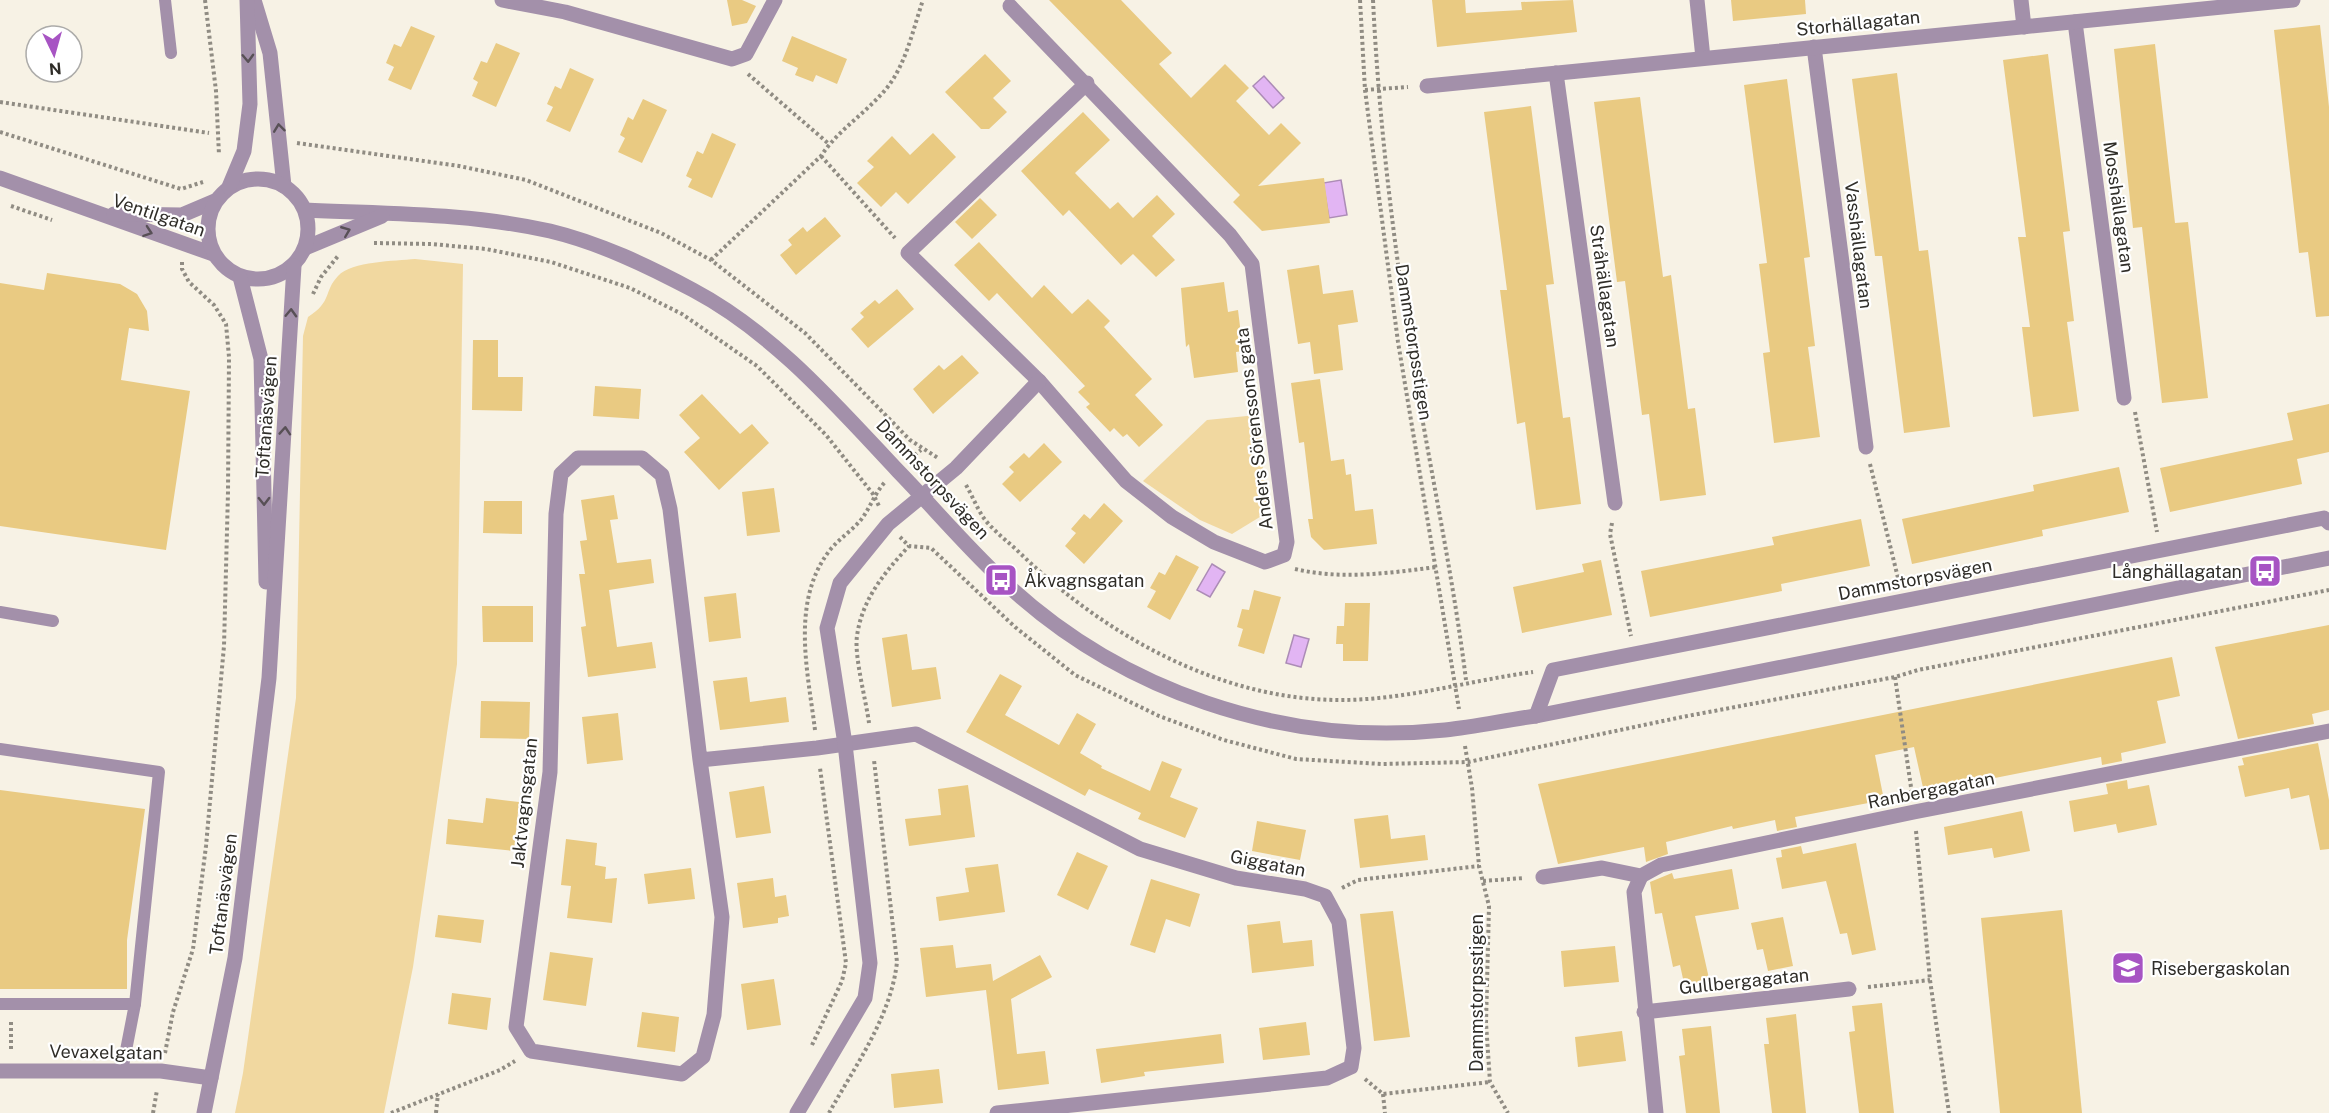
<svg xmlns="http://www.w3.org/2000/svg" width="2329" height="1113" font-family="'Public Sans',sans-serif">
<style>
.green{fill:#f1d8a0}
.water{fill:#e2b5f3;stroke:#ac8cb6;stroke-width:1.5}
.building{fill:#e9ca82}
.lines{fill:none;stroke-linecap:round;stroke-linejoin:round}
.path{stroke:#908c83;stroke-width:4;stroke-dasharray:3 3;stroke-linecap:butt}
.service{stroke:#a390aa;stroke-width:12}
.pedestrian{stroke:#a390aa;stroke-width:15}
.minor{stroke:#a390aa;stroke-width:15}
.tertiary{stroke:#a390aa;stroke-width:15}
.oneway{stroke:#585056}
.labels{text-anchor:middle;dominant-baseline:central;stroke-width:4.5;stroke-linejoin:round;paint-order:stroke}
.street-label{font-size:18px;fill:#2f2d28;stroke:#fff}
.poi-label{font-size:18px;fill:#2f2d28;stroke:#fff;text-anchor:start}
</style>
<rect width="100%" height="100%" fill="#f7f2e5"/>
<g class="green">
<path d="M415 259 463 264 457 664 413 967 384 1113H235L243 1073 296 698 303 336 308 317C333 301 323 292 338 276 352 261 395 261 415 259Z"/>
<polygon points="1257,415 1268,512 1232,534 1200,520 1143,481 1207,420"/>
</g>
<g class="water">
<polygon points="1264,76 1284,98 1273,108 1253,86"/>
<polygon points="1341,180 1347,215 1329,218 1323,183"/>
<polygon points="1212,564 1225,572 1210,597 1197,590"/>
<polygon points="1294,635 1309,639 1301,667 1286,663"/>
</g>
<g class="building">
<polygon points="727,0 742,0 756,6 747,23 732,26"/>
<polygon points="1049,0 1121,0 1172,53 1159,64 1191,98 1225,64 1249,88 1236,101 1269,135 1281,123 1301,143 1258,186 1324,178 1330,223 1262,231 1233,202 1240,195"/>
<polygon points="1432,0 1465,0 1466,13 1522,10 1521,2 1573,0 1577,32 1437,47"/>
<polygon points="1731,0 1805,0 1806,14 1733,21"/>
<polygon points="2320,25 2329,107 2329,316 2316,317 2308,252 2299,253 2274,30"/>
<polygon points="411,26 435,36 411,90 388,80 394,67 386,63 394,44 401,47"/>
<polygon points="792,36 847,59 837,84 816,75 813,82 795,75 798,68 782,61"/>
<polygon points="496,43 520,53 496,107 472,96 478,82 473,79 481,61 487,63"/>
<polygon points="2155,44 2175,223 2188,222 2208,398 2162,403 2142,227 2133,228 2114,49"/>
<polygon points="985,54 1011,81 993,98 1007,112 989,129 981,129 945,92"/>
<polygon points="2048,54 2070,231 2063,232 2074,321 2067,322 2079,411 2033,417 2022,327 2030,327 2018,237 2026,237 2003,60"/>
<polygon points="570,68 594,79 570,132 546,121 553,107 547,104 555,86 561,89"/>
<polygon points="1897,73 1919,251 1928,250 1950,427 1904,433 1882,256 1875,256 1852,79"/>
<polygon points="1787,79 1810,257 1804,258 1815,346 1808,347 1820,437 1774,443 1763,353 1770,352 1759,264 1767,263 1744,85"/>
<polygon points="1640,97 1663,277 1671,275 1688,409 1695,408 1706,495 1660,501 1649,414 1642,415 1625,281 1617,282 1594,102"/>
<polygon points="643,99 667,110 642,163 618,152 625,138 620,135 628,117 633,120"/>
<polygon points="1531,106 1554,284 1546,285 1563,418 1570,417 1581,504 1536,510 1525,422 1517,424 1500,290 1507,290 1484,112"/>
<polygon points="1083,112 1110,140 1075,173 1110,209 1118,202 1133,218 1157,195 1175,214 1152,236 1175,260 1156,277 1133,254 1121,265 1069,210 1063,216 1021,171"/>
<polygon points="712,133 736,144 712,198 688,187 692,179 686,176 697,151 703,154"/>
<polygon points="933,133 956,157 908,204 896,192 881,207 857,183 874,167 867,161 892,136 910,155"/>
<polygon points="980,198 997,215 972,239 955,222"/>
<polygon points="825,217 841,236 796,275 780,255 792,245 788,240 803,227 807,232"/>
<polygon points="979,242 1032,298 1044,285 1072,314 1088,299 1110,321 1104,327 1152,379 1135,395 1163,425 1139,447 1127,434 1123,437 1114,428 1110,432 1086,407 1090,404 1078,392 1085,386 997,293 989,301 954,265"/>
<polygon points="1319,265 1323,294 1353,290 1358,322 1338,325 1343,370 1314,374 1310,342 1298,344 1287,270"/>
<polygon points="47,273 120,284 137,294 147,311 149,331 129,328 121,380 190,391 166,550 0,526 0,283 44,290"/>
<polygon points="1224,282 1228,312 1238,310 1243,351 1236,352 1238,372 1194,378 1189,344 1186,347 1181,288"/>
<polygon points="897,289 914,309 868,348 851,329 864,317 860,313 875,300 879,304"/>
<polygon points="473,340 498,340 498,377 523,377 522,411 472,410"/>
<polygon points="962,355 979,373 933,414 913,389 939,365 944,370"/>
<polygon points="1320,379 1331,461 1344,459 1346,475 1351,474 1355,511 1373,509 1377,544 1324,550 1311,537 1308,519 1313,519 1304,442 1299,443 1291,383"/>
<polygon points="595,386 641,389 639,419 593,416"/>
<polygon points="702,394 740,434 752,424 769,443 719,490 684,452 700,438 679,415"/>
<polygon points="2329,404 2329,452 2297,459 2302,484 2170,512 2160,468 2293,440 2287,413"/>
<polygon points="1044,443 1062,462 1020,502 1002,484 1014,472 1009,467 1024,453 1029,458"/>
<polygon points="2119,467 2129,512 2042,530 2043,536 1912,564 1902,519 2034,491 2033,485"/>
<polygon points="774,488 780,532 747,536 742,492"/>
<polygon points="614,495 618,519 610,520 617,563 651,559 654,583 609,590 617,647 652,642 656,668 588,677 581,627 586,626 579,574 585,574 580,541 587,540 581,500"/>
<polygon points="484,501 522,501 522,534 483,533"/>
<polygon points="1104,503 1123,521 1084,564 1065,546 1076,533 1071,529 1084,514 1090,519"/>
<polygon points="1861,519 1870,566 1781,584 1782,591 1650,617 1641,571 1774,545 1772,537"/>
<polygon points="1176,555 1199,567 1170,620 1147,607 1156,591 1150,588 1159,572 1165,575"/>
<polygon points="1601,560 1612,615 1522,633 1513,587 1584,572 1582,564"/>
<polygon points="1254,590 1281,597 1264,654 1238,646 1243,629 1237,627 1242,609 1249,610"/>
<polygon points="736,593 741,638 709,642 704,597"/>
<polygon points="1345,603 1370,603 1368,661 1343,661 1343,644 1336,644 1337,626 1344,626"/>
<polygon points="482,606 533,606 533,642 483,642"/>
<polygon points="2329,625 2329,710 2312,714 2314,724 2238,739 2215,647"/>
<polygon points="907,634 912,670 936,667 941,699 892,707 882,638"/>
<polygon points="2172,657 2180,696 2157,701 2166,743 2121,753 2122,761 2102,765 2101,757 1924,792 1914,747 1875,755 1884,800 1795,817 1797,827 1777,831 1775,820 1733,829 1732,826 1666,842 1668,854 1646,862 1644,847 1558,864 1538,784"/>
<polygon points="1000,674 1022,686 1005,715 1059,745 1077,713 1096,724 1080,753 1102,766 1101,768 1150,791 1162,761 1182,769 1170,797 1198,808 1185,838 1138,819 1141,813 1089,789 1085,796 966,732"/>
<polygon points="747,677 750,702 786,697 789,722 720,730 713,681"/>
<polygon points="481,701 530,702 529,739 480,738"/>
<polygon points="618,713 623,760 587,764 582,717"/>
<polygon points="2318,743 2329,800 2329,849 2320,850 2309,795 2291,799 2289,788 2245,797 2238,766 2244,765 2242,758"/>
<polygon points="2127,780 2128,789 2149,785 2157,825 2118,833 2116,824 2074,832 2069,801 2108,794 2106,784"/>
<polygon points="968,785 975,837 909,846 905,819 941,815 938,789"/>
<polygon points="764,786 771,833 736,838 729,792"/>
<polygon points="0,790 145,809 127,940 127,989 0,989"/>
<polygon points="486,798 519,802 514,851 446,844 448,819 483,823"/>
<polygon points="2022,811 2030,851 1994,858 1992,848 1948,855 1944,827"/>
<polygon points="1388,815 1391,839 1425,835 1428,860 1360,868 1354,819"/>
<polygon points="1257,821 1306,830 1300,860 1252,851"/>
<polygon points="566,839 597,843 595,865 606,867 605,879 617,878 612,923 567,918 571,886 561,885"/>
<polygon points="1856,843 1876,950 1852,955 1847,933 1840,934 1826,881 1782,889 1776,858 1782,857 1781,850 1801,846 1803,854"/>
<polygon points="1077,852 1108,866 1088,910 1057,895"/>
<polygon points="998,864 1005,912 939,921 936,897 969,892 965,868"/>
<polygon points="691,868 695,899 648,904 644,874"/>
<polygon points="1732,869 1739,909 1695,916 1710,983 1685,988 1680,965 1673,967 1662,913 1655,914 1650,882 1672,873 1674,879"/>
<polygon points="773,878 775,897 786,895 789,916 778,918 778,923 743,928 737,883"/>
<polygon points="1151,879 1200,894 1190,927 1166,919 1155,953 1130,945"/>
<polygon points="2062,910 2082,1113 2000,1113 1981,918"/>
<polygon points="1393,911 1410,1037 1374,1041 1360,914"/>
<polygon points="438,915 484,920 481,943 435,937"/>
<polygon points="1783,917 1793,966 1768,971 1763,949 1757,950 1751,923"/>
<polygon points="1280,921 1283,943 1312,940 1314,966 1252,973 1247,925"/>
<polygon points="953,945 956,968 991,964 993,981 1040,955 1052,977 1011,999 1017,1054 1045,1051 1049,1084 998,1090 986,990 926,997 920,948"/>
<polygon points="1615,946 1619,982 1564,987 1561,951"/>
<polygon points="550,952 593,958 586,1006 543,1000"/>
<polygon points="774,979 781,1025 747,1030 741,984"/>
<polygon points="452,993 491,998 487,1030 448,1024"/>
<polygon points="1882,1003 1894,1113 1859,1113 1849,1032 1855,1031 1852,1006"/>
<polygon points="642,1012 679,1017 675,1052 637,1047"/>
<polygon points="1796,1014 1806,1113 1772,1113 1764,1044 1769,1044 1766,1018"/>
<polygon points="1306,1022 1310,1055 1263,1060 1259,1028"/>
<polygon points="1711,1026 1720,1113 1686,1113 1679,1056 1685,1055 1682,1029"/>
<polygon points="1622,1031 1626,1061 1578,1067 1575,1037"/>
<polygon points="1221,1034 1224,1063 1144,1072 1145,1076 1101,1083 1096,1049"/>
<polygon points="939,1069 943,1103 894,1108 891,1074"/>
</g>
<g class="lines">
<g class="path">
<polyline points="205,0 216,91 219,155"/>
<polyline points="1360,0 1365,90 1398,342 1459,709"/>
<path d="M1373 0C1379 124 1394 248 1414 370 1431 474 1453 576 1466 680"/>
<polyline points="748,74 829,144"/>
<polyline points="1365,90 1408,87"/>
<polyline points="0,102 209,133"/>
<polyline points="0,132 181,189 203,182"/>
<polyline points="297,143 459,166 526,180 661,233 711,260 805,333 910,440 938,458"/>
<polyline points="821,156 895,238"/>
<polyline points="11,206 52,220"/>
<polyline points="374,243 431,244 486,249 551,262 630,288 682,314 757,366 826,435 873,494 879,506"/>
<path d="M711 260 821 156C838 130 866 113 886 89 906 65 913 29 923 0"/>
<polyline points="313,294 321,277 338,256"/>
<polyline points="2135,412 2157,532"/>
<polyline points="910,459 921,450"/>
<polyline points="1870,464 1899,582"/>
<path d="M966 485C973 497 978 511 986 521 997 534 1011 544 1023 556 1106 635 1217 698 1335 700 1402 701 1467 681 1533 672"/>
<polyline points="1612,523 1610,534 1631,636"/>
<polyline points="900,537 909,546 931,548 1015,627 1075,675 1159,716 1224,740 1296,759 1382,764 1468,762 1682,717 1895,677 1918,670 2329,590"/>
<path d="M1295 569C1342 580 1389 573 1437 567"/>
<polyline points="1895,677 1912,794"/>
<path d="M869 723C866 700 854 656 857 636 862 599 885 572 909 546"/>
<path d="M815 730C808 672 790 601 830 550 839 539 851 531 860 521 870 509 874 494 885 482"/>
<polyline points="1465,746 1472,788 1479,866 1489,906 1486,1023 1490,1082 1508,1113"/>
<polyline points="1916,831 1930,980 1949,1113"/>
<polyline points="1483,881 1524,878"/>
<polyline points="1342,888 1358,880 1479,866"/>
<polyline points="1868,987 1930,980"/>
<polyline points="11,1022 11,1051"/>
<polyline points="812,1045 842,981 846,963 820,768"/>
<polyline points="165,1053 173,1012 193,949 206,846 224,646 228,492 229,357 226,324 214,305 189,282 182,269 182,261"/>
<polyline points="1365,1079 1383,1094 1490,1082"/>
<polyline points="1383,1094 1385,1113"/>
<polyline points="153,1113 157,1090"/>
<polyline points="391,1113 500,1070 515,1061"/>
<polyline points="436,1113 438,1094"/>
<path d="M829 1113C855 1066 891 1017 897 962L874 760"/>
</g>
<g class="service">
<polyline points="165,0 171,53"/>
<polyline points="0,612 53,621"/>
<polyline points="0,749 159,772 135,1004 122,1071"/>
<polyline points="0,1004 135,1004"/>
</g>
<polyline class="pedestrian" points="1644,1012 1849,989"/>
<g class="minor">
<polyline points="502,0 565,12 732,59 746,54 775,0"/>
<polyline points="1697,0 1703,58"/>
<polyline points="2021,0 2024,27"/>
<polyline points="1010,6 1230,235 1252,264 1287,542 1284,555 1265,562 1214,542 1172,517 1126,481 1039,381 908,253 1087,83"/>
<polyline points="2075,22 2124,398"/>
<polyline points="1814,47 1866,447"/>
<polyline points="1556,73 1615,503"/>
<polyline points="1427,86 2293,0"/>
<polyline points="0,178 213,254"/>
<path d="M305 210C386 214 470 213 550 231 600 243 648 266 693 290 774 333 836 405 898 471 932 506 964 544 1000 578 1118 691 1283 747 1445 730 1475 727 1506 720 1536 716L2329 558"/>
<polyline points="114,214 182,215 215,201"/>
<polyline points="305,248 382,216"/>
<polyline points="1536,716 1553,670 2324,518 2329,523"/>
<polyline points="700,760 722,917 714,1015 703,1057 682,1074 531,1051 516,1027 550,772 556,514 561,474 578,458 642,458 662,475 670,509 700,760 817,748 916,734 1140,849 1236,878 1305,889 1325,896 1339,922 1354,1048 1351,1067 1327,1078 997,1113"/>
<polyline points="1641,876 1634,892 1656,1113"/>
<polyline points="1543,877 1602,868 1641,876 1661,865 1914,812 2329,731"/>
<polyline points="0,1071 161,1071 211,1078"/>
<polyline points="797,1113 865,998 870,963 845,744 827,628 840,583 888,524 956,468 1039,381"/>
</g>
<g class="tertiary">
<polyline points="254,0 270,53 284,186"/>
<circle cx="258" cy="229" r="50"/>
<polyline points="229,187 244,151 250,104 247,0"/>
<polyline points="240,277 261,359 266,582"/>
<polyline points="204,1113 235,958 269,678 294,266"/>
</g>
</g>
<defs><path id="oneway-chevron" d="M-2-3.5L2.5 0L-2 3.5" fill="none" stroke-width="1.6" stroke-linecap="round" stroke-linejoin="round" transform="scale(1.5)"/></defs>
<g class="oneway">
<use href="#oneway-chevron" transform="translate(248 58) rotate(88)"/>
<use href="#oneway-chevron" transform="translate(279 128) rotate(-97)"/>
<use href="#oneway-chevron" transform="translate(346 231) rotate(-22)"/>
<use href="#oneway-chevron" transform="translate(148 232) rotate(19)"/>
<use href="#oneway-chevron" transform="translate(291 313) rotate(-88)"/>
<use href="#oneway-chevron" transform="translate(285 431) rotate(-86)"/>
<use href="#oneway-chevron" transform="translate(264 501) rotate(89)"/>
</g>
<defs>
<g id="bus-square" transform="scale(1.725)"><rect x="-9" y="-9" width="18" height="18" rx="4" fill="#a754c3" stroke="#fff"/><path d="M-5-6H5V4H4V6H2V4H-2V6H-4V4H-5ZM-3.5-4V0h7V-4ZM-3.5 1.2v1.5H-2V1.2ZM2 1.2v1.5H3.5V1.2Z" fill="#fff"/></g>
<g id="school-square" transform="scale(1.725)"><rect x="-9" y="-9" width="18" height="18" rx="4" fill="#a754c3" stroke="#fff"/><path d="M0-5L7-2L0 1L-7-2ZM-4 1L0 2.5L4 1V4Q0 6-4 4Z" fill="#fff"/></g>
</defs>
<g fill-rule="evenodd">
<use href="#bus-square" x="2265" y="571"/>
<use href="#bus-square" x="1001" y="580"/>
<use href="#school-square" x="2128" y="968"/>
</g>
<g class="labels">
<g class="street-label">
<text transform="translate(1858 23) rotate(-6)">Storhällagatan</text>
<text transform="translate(2119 207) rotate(82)">Mosshällagatan</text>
<text transform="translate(159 215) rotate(19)">Ventilgatan</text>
<text transform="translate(1859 245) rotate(83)">Vasshällagatan</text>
<text transform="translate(1605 286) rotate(82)">Stråhällagatan</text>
<text transform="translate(1414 342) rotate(81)">Dammstorpsstigen</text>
<text transform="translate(266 417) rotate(-86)">Toftanäsvägen</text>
<text transform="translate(1254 429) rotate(-97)">Anders Sörenssons gata</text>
<text transform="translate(933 479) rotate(47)">Dammstorpsvägen</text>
<text transform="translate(1915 579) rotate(-11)">Dammstorpsvägen</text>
<text transform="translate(1931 790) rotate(-11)">Ranbergagatan</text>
<text transform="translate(524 803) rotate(-84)">Jaktvagnsgatan</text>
<text transform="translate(1268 863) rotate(11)">Giggatan</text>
<text transform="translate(223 894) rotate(-83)">Toftanäsvägen</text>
<text transform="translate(1744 981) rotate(-6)">Gullbergagatan</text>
<text transform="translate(1476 993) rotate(-90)">Dammstorpsstigen</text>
<text transform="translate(106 1052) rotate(1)">Vevaxelgatan</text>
</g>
<g class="poi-label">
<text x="2242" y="571" text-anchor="end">Långhällagatan</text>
<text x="1024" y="580">Åkvagnsgatan</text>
<text x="2151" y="968">Risebergaskolan</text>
</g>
</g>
<g transform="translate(54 54) rotate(175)"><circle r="28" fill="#ffffff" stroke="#acaba9" stroke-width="1.5"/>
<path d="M0-4.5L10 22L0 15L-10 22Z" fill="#a754c3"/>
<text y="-9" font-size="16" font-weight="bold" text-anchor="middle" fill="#2f2d28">N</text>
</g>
</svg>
